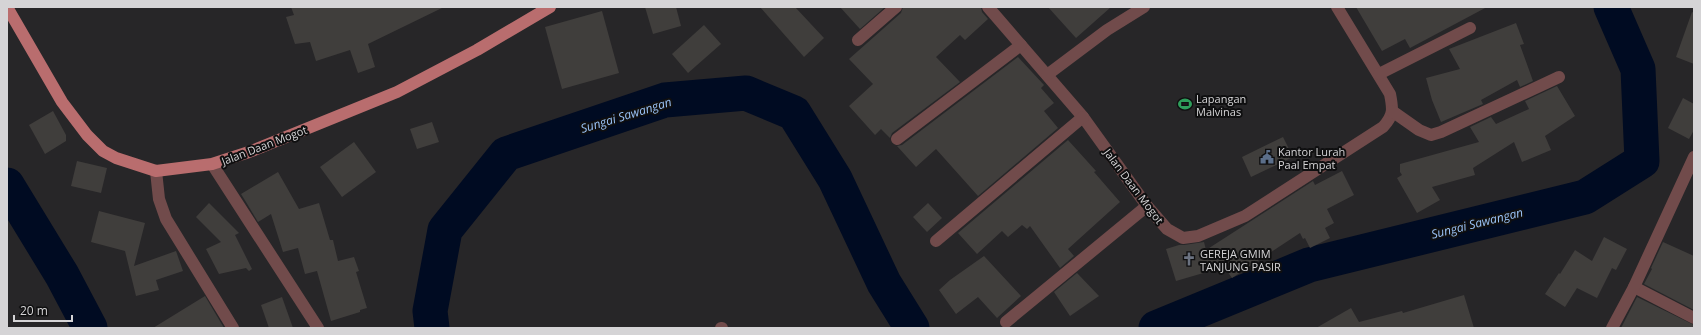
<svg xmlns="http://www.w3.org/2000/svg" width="1701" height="335" font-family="'Open Sans',sans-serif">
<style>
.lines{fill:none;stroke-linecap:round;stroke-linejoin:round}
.river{stroke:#000b22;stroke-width:35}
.building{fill:#403e3c}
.minor{stroke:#714b4b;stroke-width:12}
.major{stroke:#b96d6e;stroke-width:12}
.labels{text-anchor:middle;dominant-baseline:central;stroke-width:4;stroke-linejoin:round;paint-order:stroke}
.poi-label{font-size:11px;fill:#d5d4d6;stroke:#0f0f10;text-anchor:start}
.street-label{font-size:11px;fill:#d5d4d6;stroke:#0f0f10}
.water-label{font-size:12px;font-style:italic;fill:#9ac2f5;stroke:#0f0f10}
</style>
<rect width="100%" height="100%" fill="#272628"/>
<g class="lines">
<g class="river">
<polyline points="7,185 62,275 90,328"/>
<polyline points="432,328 430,311 445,230 506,154 665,100 746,93 794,113 835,179 884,283 912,328"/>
<polyline points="1156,328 1309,265 1585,197 1642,161 1638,69 1611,7"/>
</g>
</g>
<g class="building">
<polygon points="291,7 444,7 368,44 375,67 358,73 350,50 316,61 310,42 295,44 286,17 294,15"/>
<polygon points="645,7 676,7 681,26 653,34"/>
<polygon points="760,7 795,7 824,38 804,57"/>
<polygon points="840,7 885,7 860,29"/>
<polygon points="903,7 981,7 982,12 988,19 965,40 960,35 936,57 960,82 892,133 890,138 881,129 875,135 849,106 873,84 849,59 901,13"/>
<polygon points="1048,7 1111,7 1076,38"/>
<polygon points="1356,7 1487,7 1410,48 1405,39 1382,51"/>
<polygon points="602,11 619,73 562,89 545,27"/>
<polygon points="1692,12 1694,13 1694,64 1676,57"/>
<polygon points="1516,23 1524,44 1520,45 1533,81 1520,87 1517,80 1481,100 1483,104 1441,122 1432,100 1426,78 1460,69 1449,49"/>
<polygon points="704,25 721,44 688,73 672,54"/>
<polygon points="1018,57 1044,85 1041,88 1054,103 1044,111 1058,128 978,196 936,149 916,167 897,146 902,145"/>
<polygon points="1557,86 1575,116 1545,136 1551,150 1522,162 1514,142 1473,168 1475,175 1432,187 1440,200 1417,213 1397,178 1402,175 1400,172 1400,164 1479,142 1470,127 1491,117 1496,124 1529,109 1525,101"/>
<polygon points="1683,98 1694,104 1694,130 1689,139 1668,128"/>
<polygon points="53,111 66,135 66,141 45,154 29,125"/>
<polygon points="432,122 439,142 417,149 410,129"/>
<polygon points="1283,137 1293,157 1251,177 1242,157"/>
<polygon points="1068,140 1096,171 1094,172 1120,202 1068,249 1074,256 1060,268 1030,226 1027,229 1022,225 1008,237 1002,231 977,254 958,233"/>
<polygon points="354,142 376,172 342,197 320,167"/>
<polygon points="77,161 107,168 101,193 71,186"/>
<polygon points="1342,171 1354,195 1327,209 1334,223 1325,228 1330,238 1310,248 1305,238 1303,239 1300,233 1232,278 1224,267 1176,281 1166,249 1179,245 1184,245 1204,242 1206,250 1313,181 1315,185"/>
<polygon points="278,172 299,209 319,203 330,240 333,240 338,261 354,257 359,271 356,272 367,308 360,310 360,312 331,321 317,271 305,274 298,248 283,252 271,214 258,222 246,202 241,194"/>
<polygon points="209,203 239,233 235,235 252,269 249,271 246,268 219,274 206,249 221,242 196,217"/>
<polygon points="928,203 942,218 927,232 913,217"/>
<polygon points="99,211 145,223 134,266 176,251 183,271 156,280 159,290 136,296 125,251 91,242"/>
<polygon points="1604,237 1627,249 1616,270 1612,268 1597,298 1577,288 1565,307 1545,294 1559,273 1560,274 1575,250 1592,261"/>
<polygon points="1663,242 1694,256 1694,310 1644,284 1652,269 1651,268"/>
<polygon points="984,256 1021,296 997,318 978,297 956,314 939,290 950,280"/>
<polygon points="1077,273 1099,296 1070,316 1054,292"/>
<polygon points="1464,295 1474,328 1316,328 1351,308 1359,322 1402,311 1403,313"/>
<polygon points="205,296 224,328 153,328"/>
<polygon points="282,297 293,328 269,328 261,305"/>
<polygon points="1637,297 1694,325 1694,328 1621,328"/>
</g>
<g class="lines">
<g class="minor">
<path d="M988 7 1083 117 1147 206 1167 229 1183 238 1198 236 1245 216 1383 127C1394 115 1393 109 1390 94L1337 7"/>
<polyline points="858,40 896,7"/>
<polyline points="1379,74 1470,28"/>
<polyline points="1047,75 1107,30 1144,7"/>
<polyline points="1392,111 1419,130 1431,135 1441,132 1559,77"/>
<polyline points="897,139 1021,45"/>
<polyline points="212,164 318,328"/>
<polyline points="156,171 159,199 166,219 233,328"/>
<polyline points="936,241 1083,117"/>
<polyline points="1634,287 1694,318"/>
<polyline points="1006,322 1147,206"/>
<polyline points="721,328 722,328"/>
<polyline points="1612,328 1634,287 1694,157"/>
</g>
<polyline class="major" points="7,7 62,102 87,135 103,151 116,158 156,171 212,164 249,152 397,92 477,50 550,7"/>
</g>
<defs>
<g id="stadium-bare" transform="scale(1.08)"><path d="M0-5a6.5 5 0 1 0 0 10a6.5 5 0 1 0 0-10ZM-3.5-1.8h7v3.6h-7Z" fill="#2e9e5b" stroke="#0f0f10" stroke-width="2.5" paint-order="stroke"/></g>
<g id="civic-bare" transform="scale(1.08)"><path d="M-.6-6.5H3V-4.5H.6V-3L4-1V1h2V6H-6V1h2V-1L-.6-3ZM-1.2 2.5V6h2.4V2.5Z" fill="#5c6f8a" stroke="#0f0f10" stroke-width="2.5" paint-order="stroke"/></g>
<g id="church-bare" transform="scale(1.08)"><path d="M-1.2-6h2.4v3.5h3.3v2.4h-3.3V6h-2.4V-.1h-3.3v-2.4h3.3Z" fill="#6b7280" stroke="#0f0f10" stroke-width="2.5" paint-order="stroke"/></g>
</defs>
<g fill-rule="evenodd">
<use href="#stadium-bare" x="1185" y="104"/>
<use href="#civic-bare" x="1267" y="157"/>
<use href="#church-bare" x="1189" y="259"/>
</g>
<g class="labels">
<g class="poi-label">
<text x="1196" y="98">Lapangan<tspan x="1196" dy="13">Malvinas</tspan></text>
<text x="1278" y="151">Kantor Lurah<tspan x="1278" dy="13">Paal Empat</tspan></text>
<text x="1200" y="253">GEREJA GMIM<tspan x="1200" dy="13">TANJUNG PASIR</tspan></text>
</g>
<g class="street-label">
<text transform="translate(264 145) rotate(-21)">Jalan Daan Mogot</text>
<text transform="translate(1134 186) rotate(53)">Jalan Daan Mogot</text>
</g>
<g class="water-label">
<text transform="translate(626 115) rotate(-17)">Sungai Sawangan</text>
<text transform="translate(1477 223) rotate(-14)">Sungai Sawangan</text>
</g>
</g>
<rect width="1701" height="335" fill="none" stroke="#d5d4d6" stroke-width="16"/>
<path d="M14 315v6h58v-6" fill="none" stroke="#d5d4d6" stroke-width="2"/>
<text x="20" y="315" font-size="12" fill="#d5d4d6" stroke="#0f0f10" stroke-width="3" paint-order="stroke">20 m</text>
</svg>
